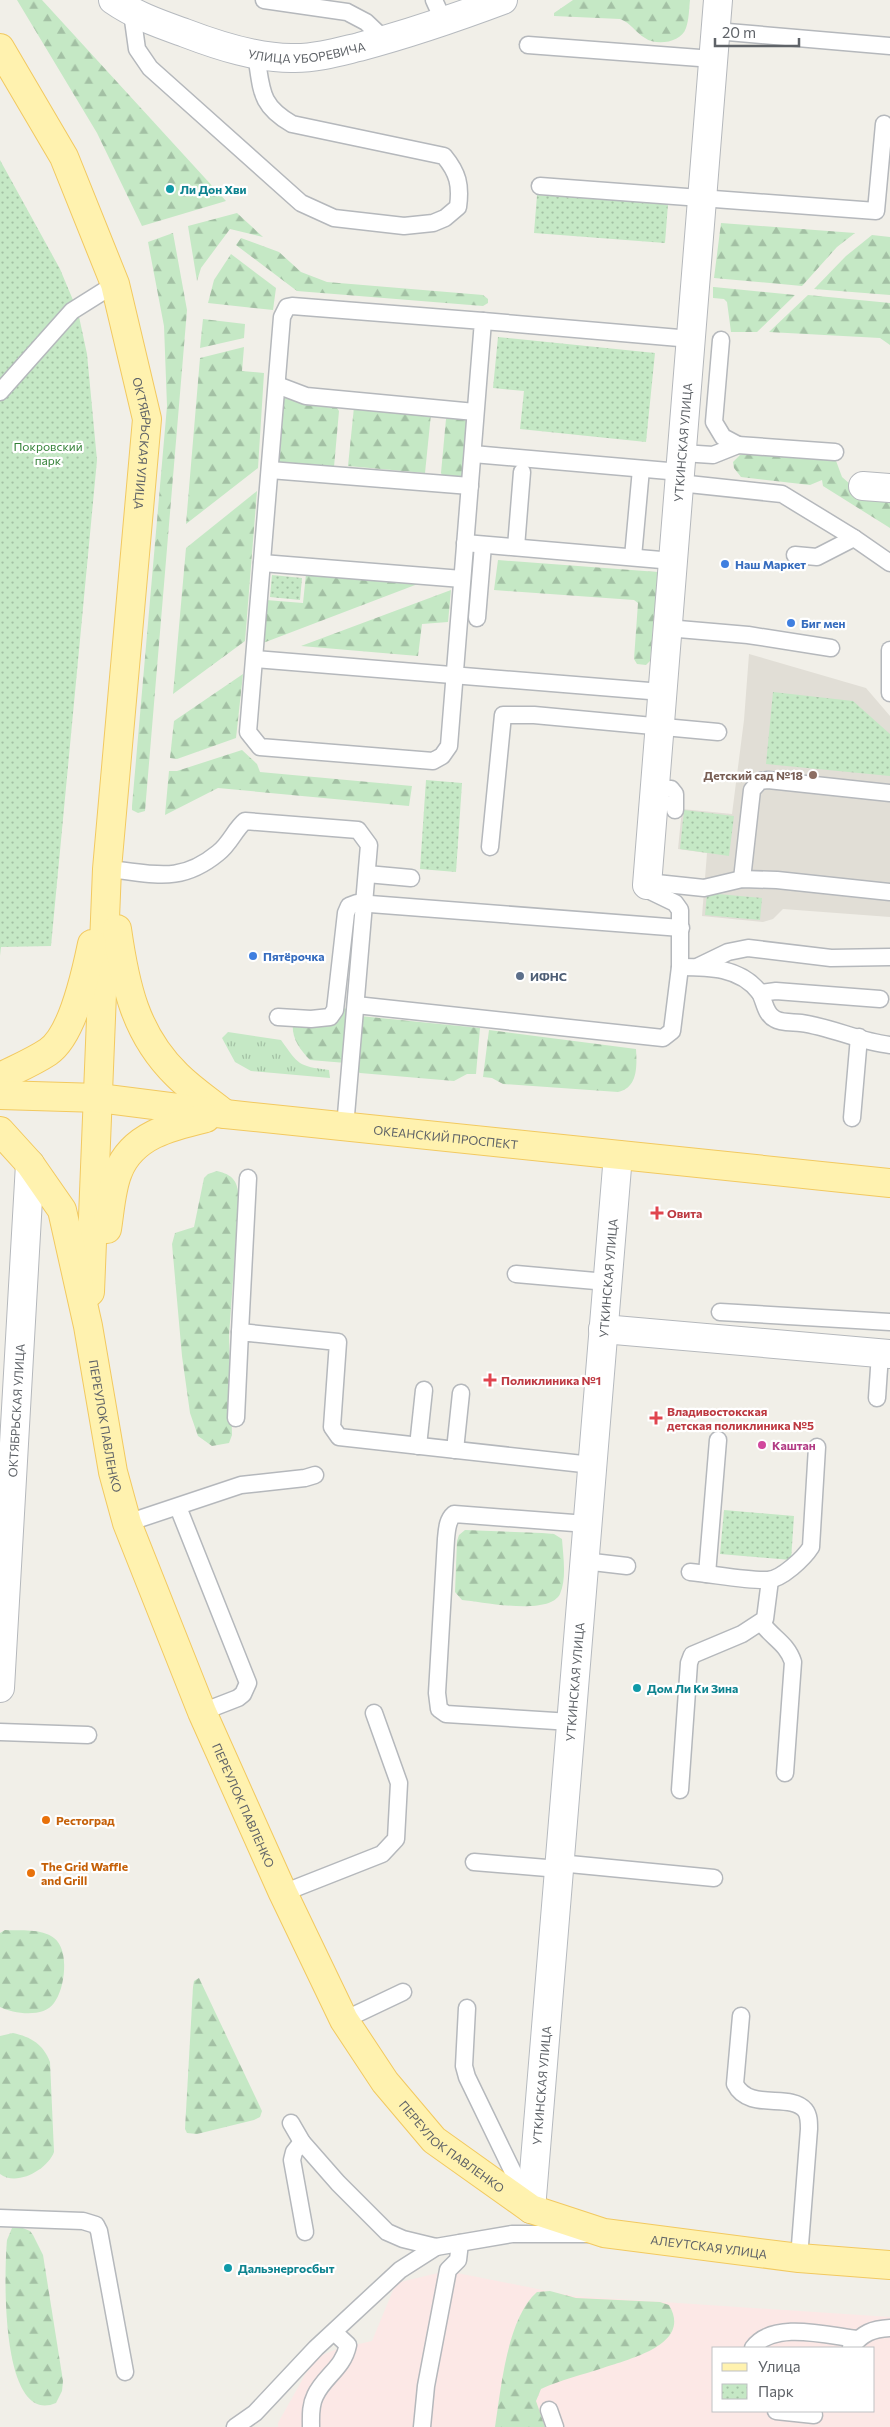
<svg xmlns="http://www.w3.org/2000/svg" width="890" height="2427" font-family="Commissioner,sans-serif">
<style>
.education{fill:#e1ded6}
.medical{fill:#fce8e6;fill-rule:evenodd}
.grass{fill:url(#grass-tufts)}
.forest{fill:url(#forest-firs)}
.park{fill:url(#park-dots)}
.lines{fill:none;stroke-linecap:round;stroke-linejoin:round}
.lane-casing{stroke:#b5b8bc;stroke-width:19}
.street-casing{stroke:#b5b8bc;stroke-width:30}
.secondary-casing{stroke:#b6babf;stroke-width:30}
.primary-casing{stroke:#f2c960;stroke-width:30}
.lane{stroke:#fff;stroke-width:16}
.street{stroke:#fff;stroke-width:28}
.secondary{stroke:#fff;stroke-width:28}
.primary{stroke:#fff2af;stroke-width:28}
.culture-dot{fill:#0f9aa8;stroke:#fff;stroke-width:2}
.shop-dot{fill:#3f7fe0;stroke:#fff;stroke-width:2}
.education-dot{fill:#8d6e63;stroke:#fff;stroke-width:2}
.service-dot{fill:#5c6f8a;stroke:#fff;stroke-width:2}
.health-dot{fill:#e0444e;stroke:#fff;stroke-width:2}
.hotel-dot{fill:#d1479c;stroke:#fff;stroke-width:2}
.food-dot{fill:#e8710a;stroke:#fff;stroke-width:2}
.labels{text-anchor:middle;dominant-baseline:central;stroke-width:4.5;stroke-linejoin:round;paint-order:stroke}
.street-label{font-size:12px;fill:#5f6368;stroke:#fff}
.culture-label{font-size:12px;font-weight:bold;fill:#0d838f;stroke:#fff;text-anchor:start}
.park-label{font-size:12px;fill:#348238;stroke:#fff}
.shop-label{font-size:12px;font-weight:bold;fill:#366cbe;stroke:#fff;text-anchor:start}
.education-label{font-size:12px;font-weight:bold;fill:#785e54;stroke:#fff;text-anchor:end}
.service-label{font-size:12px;font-weight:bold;fill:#4e5e75;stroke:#fff;text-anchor:start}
.health-label{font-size:12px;font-weight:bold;fill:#be3a42;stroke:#fff;text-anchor:start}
.hotel-label{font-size:12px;font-weight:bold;fill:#b23c85;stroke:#fff;text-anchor:start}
.food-label{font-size:12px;font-weight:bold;fill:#c56008;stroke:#fff;text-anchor:start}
</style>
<defs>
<pattern id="grass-tufts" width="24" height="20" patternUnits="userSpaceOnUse" patternTransform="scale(1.25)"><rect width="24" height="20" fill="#c5e8c5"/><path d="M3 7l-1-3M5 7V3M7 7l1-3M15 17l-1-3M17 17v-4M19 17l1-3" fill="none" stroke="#a3c0a4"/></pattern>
<pattern id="forest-firs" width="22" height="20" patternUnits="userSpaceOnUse" patternTransform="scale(1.25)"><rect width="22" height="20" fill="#c5e8c5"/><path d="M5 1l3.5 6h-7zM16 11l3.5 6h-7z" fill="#a3c0a4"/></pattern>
<pattern id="park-dots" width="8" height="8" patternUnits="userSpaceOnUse" patternTransform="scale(1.25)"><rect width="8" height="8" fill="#c5e8c5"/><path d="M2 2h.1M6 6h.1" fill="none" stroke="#a3c0a4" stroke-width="1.8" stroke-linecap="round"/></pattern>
</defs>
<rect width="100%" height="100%" fill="#f1efe8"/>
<polygon class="education" points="749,654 866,688 890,716 890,917 783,909 773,919 763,922 702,916 707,853 678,849 682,809 732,814 744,720"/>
<path class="medical" d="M447 2271 573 2296 890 2317V2427H278V2423L306 2373 320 2356 337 2349 372 2341 396 2283ZM714 2348H874V2411H714Z"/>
<path class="grass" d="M228 1032 281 1040C299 1065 298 1066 329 1070L330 1078 251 1071 235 1062 222 1038Z"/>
<g class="forest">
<polygon points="17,0 42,0 226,201 142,226 97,133"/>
<path d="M573 0H690C689 9 689 20 686 28 681 43 656 46 645 38 635 32 631 23 620 19L554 16V13Z"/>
<polygon points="237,213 263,237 230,229 201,268 197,281 188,226"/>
<polygon points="721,223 855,233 837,247 802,286 714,278"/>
<polygon points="173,233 187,310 145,811 138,813 132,810 132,806 167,406 164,326 148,242"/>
<polygon points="872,235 890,237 890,295 814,289 846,256"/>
<polygon points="241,238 279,252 301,272 327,282 483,295 488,299 488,303 483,306 297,291 236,245"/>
<polygon points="231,254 276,288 273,310 208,303 214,280"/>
<polygon points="713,287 714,287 795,295 757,332 731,332 727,302 724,299 713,298"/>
<polygon points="808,295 890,303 890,345 880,338 769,332"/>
<polygon points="203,319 245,324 244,338 200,348"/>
<polygon points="244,347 242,371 264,373 258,468 186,524 200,358"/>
<polygon points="285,394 304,405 337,408 339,411 334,467 276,462 281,397"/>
<polygon points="354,407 431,414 425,473 348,466"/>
<polygon points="448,417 468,418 464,479 443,477 441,473 446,419"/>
<polygon points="751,453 835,458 842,477 850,484 890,493 890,528 823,486 822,480 810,485 741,477 734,468 733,462 740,455"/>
<polygon points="257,491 245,641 173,694 186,548"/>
<polygon points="498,560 658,572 650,661 646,665 637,664 634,659 638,603 634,600 494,590"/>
<polygon points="306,574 423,582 263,643 266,600 303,603"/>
<polygon points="451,590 448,622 422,624 418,656 301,646"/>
<polygon points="243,674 236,738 177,759 170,758 174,721"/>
<polygon points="242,750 257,764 260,772 412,786 409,806 218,788 165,815 169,771 177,771"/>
<path d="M339 1008 350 1009 346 1063 310 1060C299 1049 291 1037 293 1022Z"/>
<polygon points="360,1016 480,1028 476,1074 467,1074 454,1081 360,1073 357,1071"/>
<path d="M489 1030 636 1049C637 1066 638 1088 618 1092L503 1084 492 1078 483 1077Z"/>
<path d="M217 1171C233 1175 237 1180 239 1197L229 1336 232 1435 229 1443 212 1446 198 1436 190 1413 182 1356 172 1244 175 1233 194 1227 204 1178 208 1174Z"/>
<path d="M465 1530 542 1533 554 1534 562 1539C563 1555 567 1578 560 1594 549 1616 483 1602 462 1600L455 1592 457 1541 459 1535Z"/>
<path d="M5 1930C21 1931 41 1928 54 1938 70 1950 65 1989 54 2003 44 2018 14 2014 0 2007V1933Z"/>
<polygon points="199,1978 262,2111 260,2117 254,2120 197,2134 187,2133 185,2129 193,1987 194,1981"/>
<path d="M13 2033C31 2037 43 2044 50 2062L54 2152C48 2169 17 2187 0 2174V2036Z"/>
<path d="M18 2226 30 2231 33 2235 43 2255 63 2381 62 2391 56 2403C0 2427 4 2273 7 2240L12 2228Z"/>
<path d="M550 2291 576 2298 660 2302 669 2305C693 2345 628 2359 603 2368 582 2375 560 2380 541 2389L536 2401 545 2427H495C501 2389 507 2318 537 2292Z"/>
</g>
<g class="park">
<polygon points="0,160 60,269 78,312 87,354 97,460 51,946 1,947 0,956"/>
<polygon points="537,195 668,204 665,243 534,233"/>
<polygon points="498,337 655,353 646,442 520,429 524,391 493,388"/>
<polygon points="272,575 302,578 300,600 270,597"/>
<polygon points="773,692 853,701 890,734 890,776 766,764"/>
<polygon points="426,780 462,783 456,872 420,869"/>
<polygon points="684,810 734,816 729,856 680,849"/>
<polygon points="707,893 762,898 760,920 705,915"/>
<polygon points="724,1510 794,1516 791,1560 720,1554"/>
</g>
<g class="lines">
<g class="lane-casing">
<g id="lane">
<polyline points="264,0 347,12 366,22 385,40"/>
<polyline points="434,0 444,22"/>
<path d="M132 13 137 49 150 68 301 203 334 218 404 226 433 223 445 218 458 207C461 185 458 173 444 156L292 124C259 105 262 90 256 55"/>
<polyline points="716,31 890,46"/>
<polyline points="528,45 713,59"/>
<polyline points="540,186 876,211 884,124"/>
<polygon points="292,306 483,321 449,746 442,756 433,761 260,747 248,732 282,317 287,307"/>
<polyline points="483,321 691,339"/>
<polyline points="721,340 714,422 723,437 738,445"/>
<polyline points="277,385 306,396 475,412"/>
<polyline points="0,392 72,311 115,284"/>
<polyline points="682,453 713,455 738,445 835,452"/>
<polyline points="473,454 680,472"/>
<polyline points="270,470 470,486"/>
<polyline points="679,483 782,494 854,538 890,563"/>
<polyline points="465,543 673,561"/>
<polyline points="516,547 522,472"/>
<polyline points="795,555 817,557 854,538"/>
<polyline points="633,557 641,469"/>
<polyline points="262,563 462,579"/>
<polyline points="477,618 483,545"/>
<polyline points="667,628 748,635 831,648"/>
<polyline points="890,650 890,693"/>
<polyline points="255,659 662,692"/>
<polyline points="654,788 671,789 675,794 675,810"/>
<polyline points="490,847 503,715 534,715 718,732"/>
<path d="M107 869C153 873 179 885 218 853 230 844 235 829 245 821L358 830 369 845 345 1127"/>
<polyline points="367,874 411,878"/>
<polyline points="742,879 752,790 760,781 768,780 890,793"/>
<polyline points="647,882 704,888 742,879 777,880 890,892"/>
<polyline points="699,966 728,952 748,948 831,958 890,957"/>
<path d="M680 967C708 967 741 967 760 993 765 1002 765 1014 775 1019 781 1023 794 1022 801 1023 832 1027 860 1042 890 1045"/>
<polyline points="760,993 776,991 880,999"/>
<polyline points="356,1005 663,1038 672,1031 680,967 680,910 675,903 648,890 647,885"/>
<polyline points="278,1017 311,1019 330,1017 335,1010 346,913 349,906 357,903 681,928"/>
<polyline points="852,1118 859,1037"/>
<polyline points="516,1274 607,1282"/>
<polyline points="720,1312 890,1322"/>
<polyline points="240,1332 248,1178"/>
<polyline points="877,1398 880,1354"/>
<polyline points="236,1418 240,1332 338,1342 332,1427 339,1437 592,1465"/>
<polyline points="418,1446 424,1390"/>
<polyline points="455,1450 461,1393"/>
<polyline points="178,1507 248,1683 243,1694 238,1698 202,1712"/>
<polyline points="127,1523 241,1485 305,1478 315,1475"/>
<polyline points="584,1561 627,1566"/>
<path d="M690 1572C713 1574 746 1581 768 1580 782 1579 804 1558 811 1547L817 1447"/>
<polyline points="707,1574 718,1440"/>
<path d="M761 1622C772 1638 787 1643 793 1662L785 1773"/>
<path d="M571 1722 446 1714 439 1709 437 1693 446 1539C447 1530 447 1520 454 1514L587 1524"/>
<polyline points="0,1732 88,1735"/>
<polyline points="680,1790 689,1663 692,1655 742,1634 765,1619 770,1580"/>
<polyline points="474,1862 559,1869"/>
<polyline points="559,1863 714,1878"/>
<polyline points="283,1893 382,1854 396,1839 399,1783 374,1713"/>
<polyline points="467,2008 464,2066 467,2077 528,2203"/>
<path d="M741 2016 735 2084C749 2112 790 2092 805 2110 809 2115 809 2122 809 2129L799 2258"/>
<polyline points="344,2020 403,1992"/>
<polyline points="291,2123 302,2142 338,2183 387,2232 403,2239 436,2247 512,2234 588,2234"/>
<polyline points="302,2142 294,2152 292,2160 305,2232"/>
<polyline points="0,2218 83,2221 96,2225 99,2231 125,2372"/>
<path d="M851 2347C863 2333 872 2329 890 2328"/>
<path d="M753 2348C773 2320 829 2336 858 2339"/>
<polyline points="549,2410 555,2427"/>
<polyline points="776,2411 814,2415"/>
<polyline points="235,2427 255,2413 316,2348 400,2270 436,2247"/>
<path d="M311 2427C311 2417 310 2406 315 2396 324 2376 343 2369 348 2345L334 2332"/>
<polyline points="422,2427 426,2386 448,2270 458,2260 460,2243"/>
</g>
</g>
<g class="street-casing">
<g id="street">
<polyline points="863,486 890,488"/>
<path id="s1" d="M647 885 718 0"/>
<polyline points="603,1329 890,1354"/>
<path id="s2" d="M0 1688 30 1164"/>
</g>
</g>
<g class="secondary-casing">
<g id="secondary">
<path id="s3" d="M113 0C136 16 160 24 185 33 219 46 259 59 295 58 317 58 338 52 359 47 408 34 455 18 503 0"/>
<path id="s4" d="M531 2209 618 1155"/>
</g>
</g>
<g class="primary-casing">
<g id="primary">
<path id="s5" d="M0 48 64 157 115 284 147 419 107 869 90 1292"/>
<path d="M117 929C125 985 135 1034 177 1075 192 1090 209 1101 225 1114"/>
<path d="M0 1077C16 1069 33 1062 48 1052 73 1035 86 973 92 944"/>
<path id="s6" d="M0 1095 99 1098 225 1114 890 1183"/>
<path id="s7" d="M0 1131 30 1164 62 1210 88 1326 113 1472 127 1523 202 1712 283 1893 344 2020 385 2082 434 2140 531 2209 604 2233 799 2258 890 2265"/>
<path d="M107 1229C110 1211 111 1189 118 1172 132 1135 172 1126 206 1118"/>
</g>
</g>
<use href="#lane" class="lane"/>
<use href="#street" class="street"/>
<use href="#secondary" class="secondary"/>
<use href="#primary" class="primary"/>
</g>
<g class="culture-dot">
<circle cx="170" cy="189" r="5"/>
<circle cx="637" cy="1688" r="5"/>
<circle cx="228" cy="2268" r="5"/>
</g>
<g class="shop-dot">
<circle cx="725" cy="564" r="5"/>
<circle cx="791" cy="623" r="5"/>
<circle cx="253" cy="956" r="5"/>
</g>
<circle class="education-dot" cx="813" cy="775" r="5"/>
<circle class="service-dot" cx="520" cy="976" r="5"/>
<g class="health-dot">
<path d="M654.5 1205.5h5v5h5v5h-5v5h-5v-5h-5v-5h5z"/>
<path d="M487.5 1372.5h5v5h5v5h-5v5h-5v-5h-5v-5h5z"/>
<path d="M653.5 1410.5h5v5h5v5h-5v5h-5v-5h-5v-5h5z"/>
</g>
<circle class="hotel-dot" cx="762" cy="1445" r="5"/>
<g class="food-dot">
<circle cx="46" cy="1820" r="5"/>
<circle cx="31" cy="1873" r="5"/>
</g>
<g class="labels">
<g class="street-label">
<text stroke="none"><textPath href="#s3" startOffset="205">УЛИЦА УБОРЕВИЧА</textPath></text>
<text stroke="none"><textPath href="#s1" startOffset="444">УТКИНСКАЯ УЛИЦА</textPath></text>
<text stroke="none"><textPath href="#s5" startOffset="426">ОКТЯБРЬСКАЯ УЛИЦА</textPath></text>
<text stroke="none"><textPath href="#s6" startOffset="448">ОКЕАНСКИЙ ПРОСПЕКТ</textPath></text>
<text stroke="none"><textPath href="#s4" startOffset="934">УТКИНСКАЯ УЛИЦА</textPath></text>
<text stroke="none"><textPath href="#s2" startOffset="278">ОКТЯБРЬСКАЯ УЛИЦА</textPath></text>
<text stroke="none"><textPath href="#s7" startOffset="321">ПЕРЕУЛОК ПАВЛЕНКО</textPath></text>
<text stroke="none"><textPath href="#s4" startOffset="529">УТКИНСКАЯ УЛИЦА</textPath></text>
<text stroke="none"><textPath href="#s7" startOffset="726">ПЕРЕУЛОК ПАВЛЕНКО</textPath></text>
<text stroke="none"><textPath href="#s4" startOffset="124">УТКИНСКАЯ УЛИЦА</textPath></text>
<text stroke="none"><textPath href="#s7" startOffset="1131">ПЕРЕУЛОК ПАВЛЕНКО</textPath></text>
<text stroke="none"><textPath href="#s7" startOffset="1415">АЛЕУТСКАЯ УЛИЦА</textPath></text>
</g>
<g class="culture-label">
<text x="180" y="189">Ли Дон Хви</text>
<text x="647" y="1688">Дом Ли Ки Зина</text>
<text x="238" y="2268">Дальэнергосбыт</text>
</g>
<g class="park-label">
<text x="48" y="446">Покровский<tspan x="48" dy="14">парк</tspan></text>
</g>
<g class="shop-label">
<text x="735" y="564">Наш Маркет</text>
<text x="801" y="623">Биг мен</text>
<text x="263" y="956">Пятёрочка</text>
</g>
<g class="education-label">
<text x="803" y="775">Детский сад №18</text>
</g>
<g class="service-label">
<text x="530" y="976">ИФНС</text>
</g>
<g class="health-label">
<text x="667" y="1213">Овита</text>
<text x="501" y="1380">Поликлиника №1</text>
<text x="667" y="1411">Владивостокская<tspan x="667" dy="14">детская поликлиника №5</tspan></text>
</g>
<g class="hotel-label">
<text x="772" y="1445">Каштан</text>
</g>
<g class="food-label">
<text x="56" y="1820">Рестоград</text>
<text x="41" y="1866">The Grid Waffle<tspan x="41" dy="14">and Grill</tspan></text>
</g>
</g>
<rect x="712" y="2347" width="162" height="65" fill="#ffffff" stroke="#bfc1c3"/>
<rect x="722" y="2363" width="25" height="8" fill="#fff2af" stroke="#bfc1c3"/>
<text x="758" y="2372" font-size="15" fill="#5f6368">Улица</text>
<rect x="722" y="2384" width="25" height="15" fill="url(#park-dots)" stroke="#bfc1c3"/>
<text x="758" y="2397" font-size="15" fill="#5f6368">Парк</text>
<path d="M715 38v8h84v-8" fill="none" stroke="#5f6368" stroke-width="2.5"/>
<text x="722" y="38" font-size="15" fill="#5f6368" stroke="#ffffff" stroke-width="4" paint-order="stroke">20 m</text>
</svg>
